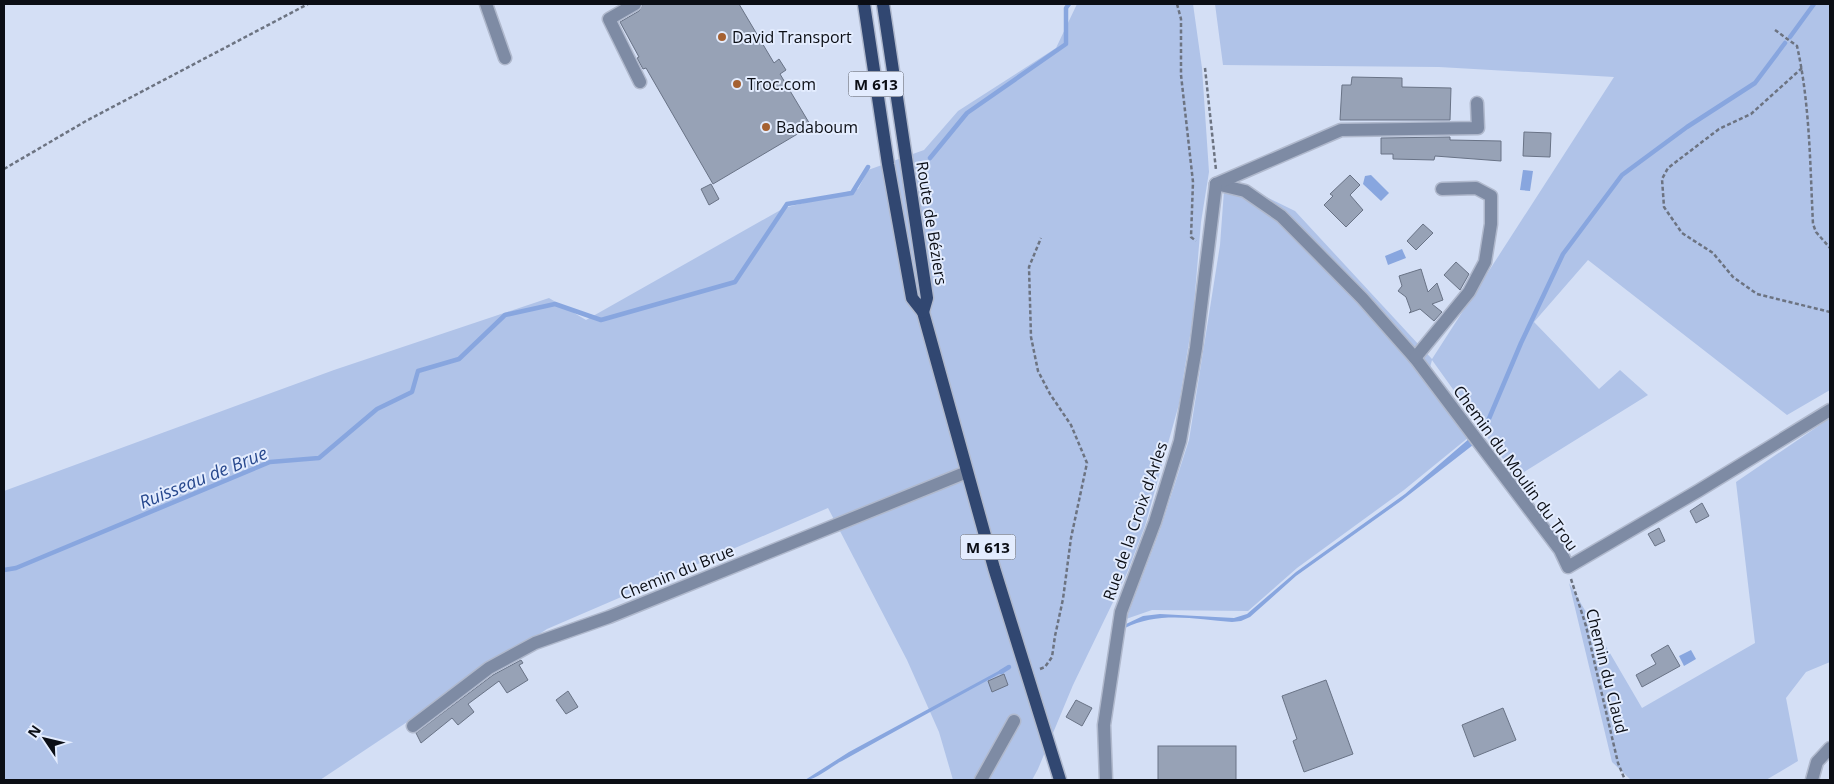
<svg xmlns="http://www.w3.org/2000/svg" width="1834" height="784" font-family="'Open Sans',sans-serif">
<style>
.green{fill:#b0c3e8}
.water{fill:#88a6df}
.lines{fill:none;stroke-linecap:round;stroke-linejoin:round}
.stream{stroke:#88a6df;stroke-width:4.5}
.building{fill:#97a2b6;stroke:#697386}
.minor-casing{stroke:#b0b9cd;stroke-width:15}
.major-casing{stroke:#b0b9cd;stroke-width:15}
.path{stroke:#6c7381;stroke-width:2.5;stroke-dasharray:4 2.5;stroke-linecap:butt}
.minor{stroke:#7e8ba4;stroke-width:12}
.major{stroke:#314771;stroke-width:12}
.poi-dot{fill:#a56132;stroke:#e3ecfe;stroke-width:2}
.labels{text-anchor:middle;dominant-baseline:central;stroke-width:4;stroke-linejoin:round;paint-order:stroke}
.shield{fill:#e3ecfe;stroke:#4c515b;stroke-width:1}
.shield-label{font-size:15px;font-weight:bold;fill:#0b0e15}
.poi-label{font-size:16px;fill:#0b0e15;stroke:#e3ecfe;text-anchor:start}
.street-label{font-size:16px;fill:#0b0e15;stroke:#e3ecfe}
.water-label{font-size:18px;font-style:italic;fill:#28498e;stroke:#e3ecfe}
</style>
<rect width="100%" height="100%" fill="#d4dff5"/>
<g class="green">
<polygon points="1077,4 1193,4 1202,68 1209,172 1201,222 1193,317 1179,404 1145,526 1127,573 1073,685 1038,769 1032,780 953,780 939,732 907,660 828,508 547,629 320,780 4,780 4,491 334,370 549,298 586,320 784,208 858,189 868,170 924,150 958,111 1056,48"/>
<polygon points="1215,4 1830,4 1830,390 1787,415 1588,260 1534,322 1599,389 1620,370 1648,395 1516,477 1432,360 1426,383 1469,437 1404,490 1297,568 1248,611 1152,610 1126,619 1160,530 1189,440 1220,245 1225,177 1295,211 1432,359 1614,77 1439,67 1223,65"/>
<polygon points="1830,418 1830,662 1806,672 1786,698 1798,761 1766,780 1631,780 1612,762 1569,583 1642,708 1755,643 1736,482"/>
</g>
<g class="water">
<polygon points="1523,170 1533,171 1530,191 1520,190"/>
<polygon points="1371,175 1389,193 1381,201 1363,184 1365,176"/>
<polygon points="1402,249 1406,258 1388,265 1385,256"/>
<path d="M1470 438 1473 445 1401 501 1296 576 1250 617 1241 621 1232 622C1196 619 1158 611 1125 628L1126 624 1143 616 1160 614 1234 618 1247 614 1296 572 1405 494Z"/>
<polygon points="1691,650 1696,659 1684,666 1679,656"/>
<path d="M1006 667 1007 670 1001 673C948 702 895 731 842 761 831 766 817 780 805 780L849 752Z"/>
</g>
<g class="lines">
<g class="stream">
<polyline points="1790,37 1814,4"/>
<polyline points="930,158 967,113 1066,44 1066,8 1069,4"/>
<polyline points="1485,428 1521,343 1563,254 1622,175 1687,127 1755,83 1785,43"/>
<polyline points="4,570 16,568 270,462 319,458 377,409 412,392 418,371 459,359 505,315 555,304 601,320 735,282 787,204 852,193 868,167"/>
<polyline points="1001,672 1009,667"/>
</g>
</g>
<g class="building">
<polygon points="643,4 739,4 774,63 779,59 786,70 780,74 811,126 713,184 646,68 643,69 637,58 639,57 620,22 639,11"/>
<polygon points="1352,77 1402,78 1402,87 1451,88 1450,120 1340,120 1342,85 1351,85"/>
<polygon points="1524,132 1551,133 1550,157 1523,156"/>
<polygon points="1450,137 1450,140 1501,141 1501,161 1435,156 1434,160 1393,159 1393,154 1381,154 1381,138"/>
<polygon points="1350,175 1360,185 1350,195 1363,210 1346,227 1324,205 1333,196 1330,194"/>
<polygon points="711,184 719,199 709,205 701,189"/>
<polygon points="1423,224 1433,233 1416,250 1407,241"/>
<polygon points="1456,262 1469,274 1460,290 1444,275"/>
<polygon points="1421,269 1428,292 1437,283 1443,300 1432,304 1442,312 1434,321 1420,309 1409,313 1411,311 1406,297 1398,291 1402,286 1399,276"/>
<polygon points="1702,503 1709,516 1696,523 1690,511"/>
<polygon points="1659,528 1665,541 1655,546 1648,534"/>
<polygon points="1668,645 1680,666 1642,687 1636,675 1656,664 1651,655"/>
<polygon points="521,660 523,663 519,665 528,680 507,693 499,681 468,704 474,712 458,725 452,718 421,743 416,733 493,675"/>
<polygon points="1004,674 1008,685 992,692 988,681"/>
<polygon points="1326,680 1353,754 1304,772 1293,741 1297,739 1282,696"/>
<polygon points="568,691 578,707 566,714 556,700"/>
<polygon points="1076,700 1092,708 1082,726 1066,717"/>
<polygon points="1503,708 1516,740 1474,757 1462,725"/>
<rect x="1158" y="746" width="78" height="34"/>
</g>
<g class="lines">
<g class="minor-casing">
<g id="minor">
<polyline points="486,4 505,58"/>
<polyline points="635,4 609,19 640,82"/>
<polyline points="1216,184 1245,191 1281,216 1362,298 1415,358 1560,550 1568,567 1698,491 1830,410"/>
<polyline points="1216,184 1341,130 1478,128 1477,103"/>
<polyline points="1415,358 1469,292 1485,262 1491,224 1491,196 1476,188 1442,189"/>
<polyline points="413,726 489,668 535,643 609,617 967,472"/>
<polyline points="981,780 1014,721"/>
<polyline points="1106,780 1104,725 1121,612 1155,522 1180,441 1196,348 1216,184"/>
<polyline points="1812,780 1817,762 1830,748"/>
</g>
</g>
<g class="major-casing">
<g id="major">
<polyline points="864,4 888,164 912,298 923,312 994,568 1060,780"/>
<polyline points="883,4 927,298 923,312"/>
</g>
</g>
<g class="path">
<polyline points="1177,4 1181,19 1181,75 1193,182 1191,237 1196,241"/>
<path d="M1775 30 1797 46C1810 104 1810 165 1813 224L1816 232 1830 248"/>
<polyline points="1205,68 1216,170"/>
<polyline points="1802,68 1751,114 1719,129 1668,168 1662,179 1664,207 1682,233 1713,253 1733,277 1757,294 1830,312"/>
<polyline points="4,169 86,121 308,4"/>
<polyline points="1571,579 1586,626 1618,763 1625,780"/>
<polyline points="1040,669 1045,667 1052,657 1055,636 1063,599 1071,538 1087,463 1071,425 1050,394 1038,371 1031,337 1029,267 1041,238"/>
</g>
<use href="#minor" class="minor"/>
<use href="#major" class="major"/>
</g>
<g class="poi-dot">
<circle cx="722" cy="37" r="5"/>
<circle cx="737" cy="84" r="5"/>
<circle cx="766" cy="127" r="5"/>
</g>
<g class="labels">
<g class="shield">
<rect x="848.5" y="71.5" width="55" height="25" rx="4"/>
<rect x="960.5" y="534.5" width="55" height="25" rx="4"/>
</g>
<g class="shield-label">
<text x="876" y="84">M 613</text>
<text x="988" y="547">M 613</text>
</g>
<g class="poi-label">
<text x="732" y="37">David Transport</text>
<text x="747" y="84">Troc.com</text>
<text x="776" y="127">Badaboum</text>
</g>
<g class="street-label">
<text transform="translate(932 223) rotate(81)">Route de Béziers</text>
<text transform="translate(1516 468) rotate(54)">Chemin du Moulin du Trou</text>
<text transform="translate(1135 521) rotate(-71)">Rue de la Croix d'Arles</text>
<text transform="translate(677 572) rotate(-22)">Chemin du Brue</text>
<text transform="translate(1607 671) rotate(76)">Chemin du Claud</text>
</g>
<g class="water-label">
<text transform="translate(203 477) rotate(-22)">Ruisseau de Brue</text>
</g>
</g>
<rect width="1834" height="784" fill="none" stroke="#0b0e15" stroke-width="10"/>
<g transform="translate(45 739) rotate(305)" stroke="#e3ecfe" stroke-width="4" paint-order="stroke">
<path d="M0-4L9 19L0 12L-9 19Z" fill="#0b0e15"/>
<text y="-8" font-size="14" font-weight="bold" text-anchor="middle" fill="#0b0e15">N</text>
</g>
</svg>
